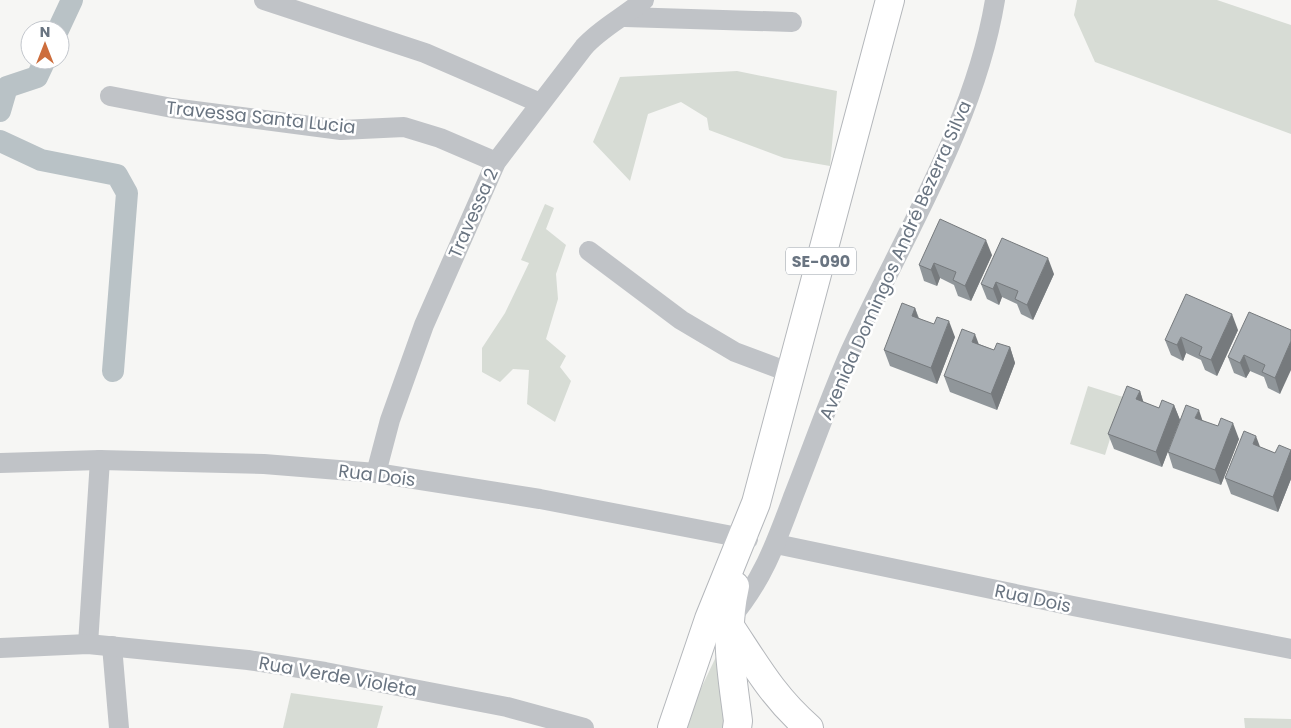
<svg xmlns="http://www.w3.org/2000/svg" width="1291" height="728" font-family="Poppins,sans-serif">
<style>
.green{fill:#d7dcd5}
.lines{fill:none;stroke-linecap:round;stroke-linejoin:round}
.canal{stroke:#b9c2c6;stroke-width:22}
.primary-casing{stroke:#b4b7bb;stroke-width:30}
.street{stroke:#c0c3c7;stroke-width:20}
.primary{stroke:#fff;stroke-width:28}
.wall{fill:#90969a}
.shaded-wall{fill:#767a7d}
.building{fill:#a8aeb3;stroke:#767a7d}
.labels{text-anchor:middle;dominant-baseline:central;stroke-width:5;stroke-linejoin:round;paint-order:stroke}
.shield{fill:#fff;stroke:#969ea7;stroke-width:1}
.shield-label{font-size:16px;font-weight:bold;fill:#697481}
.street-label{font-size:18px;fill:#697481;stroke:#fff}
</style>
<rect width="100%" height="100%" fill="#f6f6f4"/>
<g class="green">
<polygon points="1077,0 1217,0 1291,25 1291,134 1095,62 1074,15"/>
<polygon points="737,71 837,91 830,166 784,158 709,130 707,118 681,102 648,114 630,181 593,142 620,77"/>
<polygon points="545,204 554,208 546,229 566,245 556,274 558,299 546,339 566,356 560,367 571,381 555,422 527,404 529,370 513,369 500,382 482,372 482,348 505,313 529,263 521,260"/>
<polygon points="1088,386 1123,397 1105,455 1070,444"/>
<polygon points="726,636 748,728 682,728"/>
<polygon points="291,693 383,706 377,728 283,728"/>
<polygon points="1244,718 1291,719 1291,728 1245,728"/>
</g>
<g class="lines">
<g class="canal">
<polyline points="58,30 72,0"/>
<polyline points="0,111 7,87 37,77 45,60"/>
<polyline points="0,141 41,160 117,175 127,193 113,371"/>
</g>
<g class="primary-casing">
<g id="primary">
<path d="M735 586C724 635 732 673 738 721L737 728"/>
<path d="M729 625C755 664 773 697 809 728"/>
<polyline points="672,728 709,619 756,503 890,0"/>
</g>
</g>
<g class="street">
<polyline points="264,0 425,53 540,103"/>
<polyline points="625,17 792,22"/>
<polyline points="110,96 172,108 341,130 404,127 440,138 496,162"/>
<polyline points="589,251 681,320 735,352 791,373"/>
<polyline points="0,463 100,460 264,464 376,473 540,499 748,539"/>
<path d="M376 473 390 420 424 325 496 162 584 47C601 28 624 17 644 0"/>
<polyline points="776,544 1073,606 1291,649"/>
<path d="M729 620C762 582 776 543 793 497 812 449 829 400 850 352 901 240 975 123 995 0"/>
<polyline points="88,644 100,460"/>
<polyline points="112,646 119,728"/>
<polyline points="0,648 88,644 248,660 325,672 507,707 584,728"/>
</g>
<use href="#primary" class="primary"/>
</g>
<g class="wall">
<polygon points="992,255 971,301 958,296 954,285 940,278 937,286 924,281 919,265"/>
<polygon points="1054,274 1033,320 1021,314 1017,304 1002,297 999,305 987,299 981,284"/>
<polygon points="915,308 919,318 955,337 937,384 890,366 884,350"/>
<polygon points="1238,330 1217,376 1205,370 1201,360 1186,353 1183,361 1171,355 1165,340"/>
<polygon points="1291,330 1280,394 1268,388 1264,377 1250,371 1246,378 1234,373 1228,357"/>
<polygon points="979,344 994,350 1010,347 1015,363 997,410 950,392 944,376"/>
<polygon points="1140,391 1143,402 1159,408 1174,405 1180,420 1162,467 1114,449 1108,434"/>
<polygon points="1202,420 1239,439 1221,485 1173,468 1168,452"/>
<polygon points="1260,447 1275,453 1291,450 1291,479 1278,512 1231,494 1225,478"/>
</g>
<g class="shaded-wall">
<polygon points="986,240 992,255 971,301 965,286"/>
<polygon points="1048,258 1054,274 1033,320 1027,305"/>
<polygon points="934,263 940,278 937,286 931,270"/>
<polygon points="996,282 1002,297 999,305 993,289"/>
<polygon points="915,308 920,324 912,316"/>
<polygon points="1232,314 1238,330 1217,376 1211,360"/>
<polygon points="949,321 955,337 937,384 931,368"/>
<polygon points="975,334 981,350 972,342"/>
<polygon points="1181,337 1186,353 1183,361 1177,345"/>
<polygon points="1291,341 1291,370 1280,394 1275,378"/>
<polygon points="1010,347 1015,363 997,410 991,394"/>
<polygon points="1244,355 1250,371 1246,378 1240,363"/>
<polygon points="1140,391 1145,407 1136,399"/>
<polygon points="1174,405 1180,420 1162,467 1156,452"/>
<polygon points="1199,410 1204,425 1195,418"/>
<polygon points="1233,423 1239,439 1221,485 1215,470"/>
<polygon points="1256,436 1262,452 1253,444"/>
<polygon points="1291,450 1291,479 1278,512 1273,497"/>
</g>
<g class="building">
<polygon points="940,219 986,240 965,286 953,280 956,272 934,263 931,270 919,265"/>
<polygon points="1002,238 1048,258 1027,305 1015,299 1018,291 996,282 993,289 981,284"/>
<polygon points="1186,294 1232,314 1211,360 1199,355 1202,347 1181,337 1177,345 1165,340"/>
<polygon points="902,303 915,308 912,316 934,324 937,317 949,321 931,368 884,350"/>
<polygon points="1249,312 1291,330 1291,341 1275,378 1262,372 1265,365 1244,355 1240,363 1228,357"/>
<polygon points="962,329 975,334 972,342 994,350 997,343 1010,347 991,394 944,376"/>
<polygon points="1127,386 1140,391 1136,399 1159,408 1162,400 1174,405 1156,452 1108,434"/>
<polygon points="1186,405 1199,410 1195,418 1218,426 1221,418 1233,423 1215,470 1168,452"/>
<polygon points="1244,431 1256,436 1253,444 1275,453 1279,445 1291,450 1273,497 1225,478"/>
</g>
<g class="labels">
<rect class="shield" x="786" y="247.5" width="70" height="27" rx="4"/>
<g class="shield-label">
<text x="821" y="261">SE-090</text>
</g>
<g class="street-label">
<text transform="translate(261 117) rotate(6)">Travessa Santa Lucia</text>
<text transform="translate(473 213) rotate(-66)">Travessa 2</text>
<text transform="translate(895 260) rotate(-66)">Avenida Domingos André Bezerra Silva</text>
<text transform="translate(377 475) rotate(7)">Rua Dois</text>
<text transform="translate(1033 598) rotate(12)">Rua Dois</text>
<text transform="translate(338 676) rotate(10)">Rua Verde Violeta</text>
</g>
</g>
<g transform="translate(45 45)"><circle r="24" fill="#ffffff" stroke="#c3c7cd"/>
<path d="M0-4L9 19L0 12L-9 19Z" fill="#cd6d3c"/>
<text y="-8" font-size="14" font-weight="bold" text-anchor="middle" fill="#697481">N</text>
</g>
</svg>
